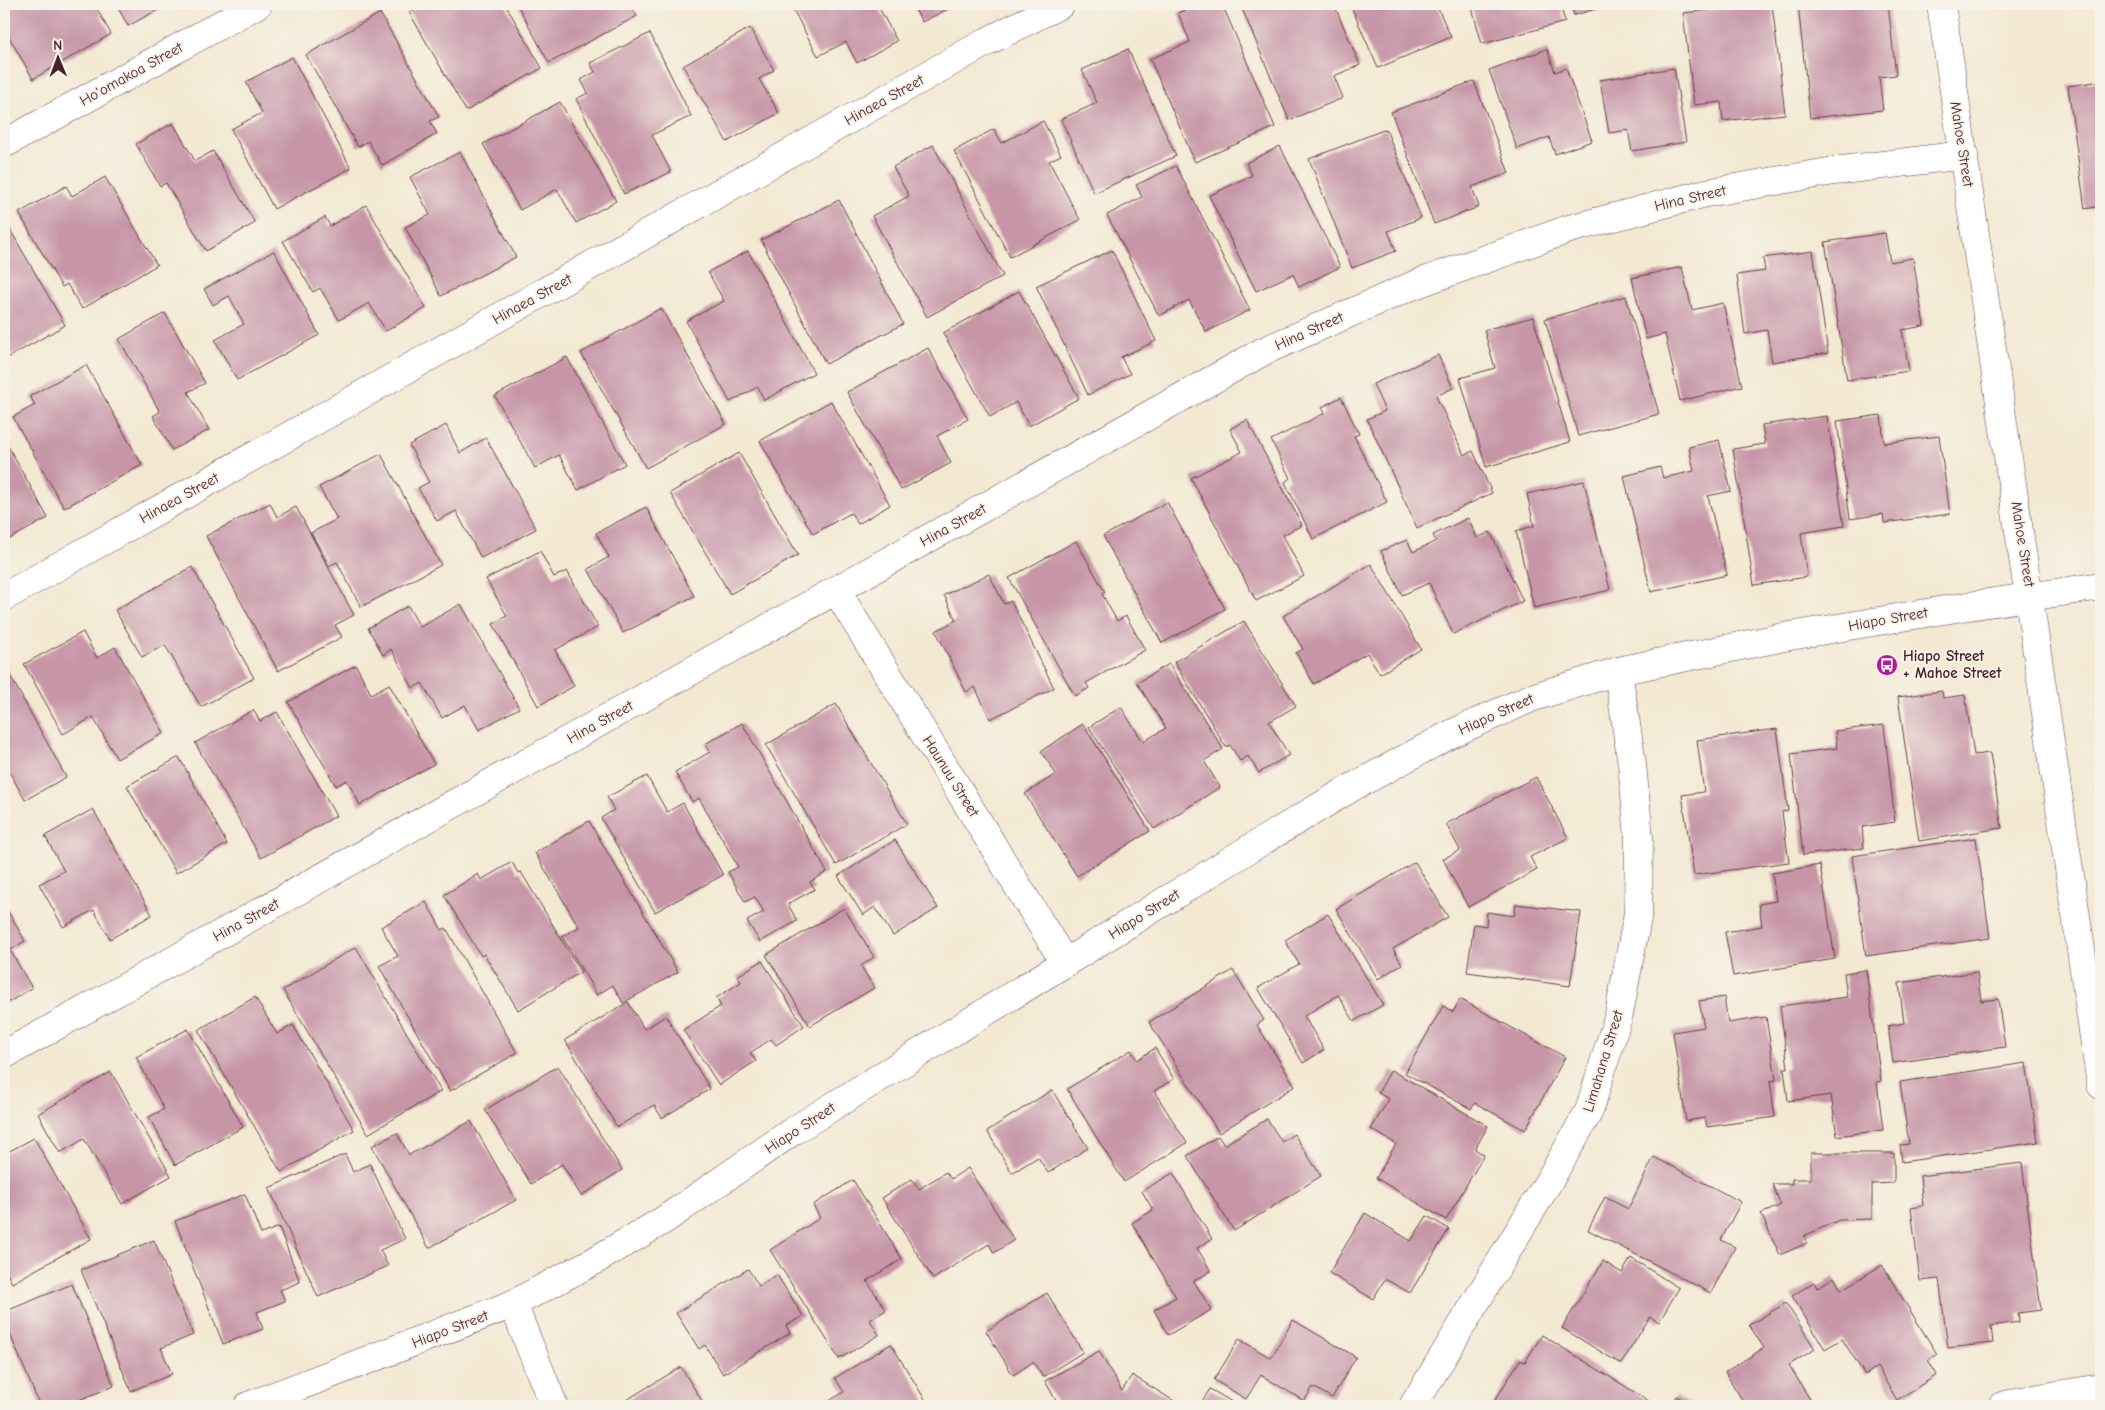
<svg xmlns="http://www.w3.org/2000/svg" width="2105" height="1410" font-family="'Comic Neue',sans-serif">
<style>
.building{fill:#c696a7}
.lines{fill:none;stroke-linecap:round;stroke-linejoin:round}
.street-casing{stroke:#633d44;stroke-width:29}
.secondary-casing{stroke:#633d44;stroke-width:29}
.street{stroke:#fff;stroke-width:28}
.secondary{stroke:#fff;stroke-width:28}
.labels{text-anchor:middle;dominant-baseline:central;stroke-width:4;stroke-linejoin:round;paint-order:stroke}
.street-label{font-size:15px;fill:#4a1f2b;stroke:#f7f3e8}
.poi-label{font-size:15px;font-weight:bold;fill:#4a1f2b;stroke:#f7f3e8;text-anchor:start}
</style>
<rect width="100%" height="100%" fill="#f7f3e8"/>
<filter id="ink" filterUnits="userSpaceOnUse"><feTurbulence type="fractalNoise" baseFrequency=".02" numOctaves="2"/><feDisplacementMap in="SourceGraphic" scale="10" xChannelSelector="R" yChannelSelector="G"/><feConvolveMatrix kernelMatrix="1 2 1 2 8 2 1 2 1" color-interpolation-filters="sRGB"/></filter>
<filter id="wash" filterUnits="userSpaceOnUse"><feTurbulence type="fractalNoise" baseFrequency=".0096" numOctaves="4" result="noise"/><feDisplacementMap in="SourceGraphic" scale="20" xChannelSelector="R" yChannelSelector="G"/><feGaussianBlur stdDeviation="1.12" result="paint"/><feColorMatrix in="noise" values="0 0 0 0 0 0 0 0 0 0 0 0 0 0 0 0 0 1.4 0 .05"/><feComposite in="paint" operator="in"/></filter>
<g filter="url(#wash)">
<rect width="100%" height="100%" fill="#f3e9d3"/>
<g id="blocks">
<g class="building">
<polygon points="4,4 94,4 111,34 33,79 4,28"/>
<polygon points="116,4 163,4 165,6 128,26"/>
<polygon points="424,4 505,4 542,68 466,111 409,12"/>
<polygon points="517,4 630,4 637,16 549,63"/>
<polygon points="790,4 861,4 863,6 868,4 877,4 897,41 857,63 846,42 818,56"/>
<polygon points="912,4 958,4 922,22"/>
<polygon points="1198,4 1222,4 1275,127 1195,162 1150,59 1190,42 1178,13"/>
<polygon points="1240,4 1334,4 1360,65 1334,76 1343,98 1289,120"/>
<polygon points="1350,4 1436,4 1451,37 1378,68"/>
<polygon points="1471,4 1560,4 1565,22 1482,44"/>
<polygon points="1571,4 1615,4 1574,15"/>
<polygon points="1765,4 1772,4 1785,114 1723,121 1721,102 1694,105 1683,13"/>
<polygon points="1798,4 1888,4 1896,75 1879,77 1883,110 1810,118"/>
<polygon points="380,13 439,117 430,121 437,134 382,165 368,141 358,147 306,55"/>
<polygon points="750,28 774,70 759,79 779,113 727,142 683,66"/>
<polygon points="650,33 691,116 652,135 671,172 624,194 576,99 588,93 581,80 595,72 590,63"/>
<polygon points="1128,49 1176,156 1094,193 1061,119 1097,103 1082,70"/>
<polygon points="1547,49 1555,72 1566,68 1592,141 1555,154 1549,137 1517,149 1489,70"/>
<polygon points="292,57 351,168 274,209 231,129 262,113 246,82"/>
<polygon points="1674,68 1686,142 1632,151 1628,130 1609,133 1600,80"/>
<polygon points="1474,81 1509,173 1472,187 1479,207 1434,224 1391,112"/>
<polygon points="2101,81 2101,206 2085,209 2068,86"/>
<polygon points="560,102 616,201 576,223 557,189 520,210 483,144"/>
<polygon points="1043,121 1061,155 1049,161 1080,220 1010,257 954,151 994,129 1002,143"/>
<polygon points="173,123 195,161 213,151 255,223 206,251 166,183 160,186 136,144"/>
<polygon points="1386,129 1421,218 1388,231 1396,251 1352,268 1309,159"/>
<polygon points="933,145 1003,276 927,317 872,216 909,196 893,167"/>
<polygon points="1280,146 1340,267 1299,287 1293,274 1256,291 1209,196 1252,175 1246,163"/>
<polygon points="460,152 516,257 441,296 405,227 430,215 410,177"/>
<polygon points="1176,166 1250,310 1206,332 1189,300 1159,316 1107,215 1142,197 1136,185"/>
<polygon points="105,177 157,265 82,309 67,284 62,287 19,213 66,186 72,196"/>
<polygon points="839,200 903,324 826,364 761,240"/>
<polygon points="366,205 426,308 386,331 369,303 339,320 320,288 313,292 283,241 325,217 330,226"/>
<polygon points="4,219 65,325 4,360"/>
<polygon points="1885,233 1890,262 1913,258 1924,326 1902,330 1909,371 1847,380 1825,242"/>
<polygon points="1112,250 1156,341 1121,357 1130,374 1088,395 1036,286"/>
<polygon points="274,251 319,335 237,380 215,340 244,324 229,296 213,305 204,289"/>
<polygon points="748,251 814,373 764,400 758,387 730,402 686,321 724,301 708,272"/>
<polygon points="1813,251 1828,353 1772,362 1767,330 1745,334 1737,275 1765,271 1763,258"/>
<polygon points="1682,267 1692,310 1723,303 1742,386 1680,401 1665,334 1646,339 1632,278"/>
<polygon points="1019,291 1079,398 1029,426 1016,402 990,417 943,333"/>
<polygon points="1626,296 1659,414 1578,436 1545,319"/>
<polygon points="661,308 726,424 646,468 581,353"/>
<polygon points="165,313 205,383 188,392 209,430 172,450 153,416 160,412 119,339"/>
<polygon points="1533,317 1570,442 1486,467 1460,378 1495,368 1484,330"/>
<polygon points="928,348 968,419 937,436 951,463 901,490 847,392"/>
<polygon points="1438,355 1453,388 1436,396 1464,455 1473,451 1492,493 1417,528 1367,419 1385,411 1373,384"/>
<polygon points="567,357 625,464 578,490 559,455 535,468 495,396"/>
<polygon points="86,365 142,465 64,508 13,417 35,405 30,396"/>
<polygon points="1341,397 1359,434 1354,436 1387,502 1313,539 1285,482 1290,478 1271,440 1325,413 1322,407"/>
<polygon points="831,401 890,505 858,524 851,513 813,534 760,441"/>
<polygon points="1881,415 1884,443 1939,436 1950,514 1884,523 1883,514 1850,519 1837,421"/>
<polygon points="1827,416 1844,526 1801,533 1807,577 1754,585 1733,449 1765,444 1762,425"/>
<polygon points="1247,420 1302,525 1283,535 1304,576 1256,601 1191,478 1242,452 1230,429"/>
<polygon points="446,425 460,453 486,438 536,529 481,558 456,511 437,521 418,488 429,482 409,445"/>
<polygon points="4,439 48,518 4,542"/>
<polygon points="1719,440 1731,491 1708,496 1727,575 1651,592 1624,476 1660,467 1663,478 1694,471 1689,447"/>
<polygon points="739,453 798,555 730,594 670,493"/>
<polygon points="381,454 441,565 361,607 337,562 329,566 311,533 337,519 319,487"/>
<polygon points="1584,481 1610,590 1534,608 1516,531 1534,526 1527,494"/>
<polygon points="1167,502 1225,609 1162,643 1103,536"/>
<polygon points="270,503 277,517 296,507 354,615 335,625 342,637 278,671 206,536"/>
<polygon points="646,507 694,596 623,633 588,569 609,557 596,533"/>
<polygon points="1468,518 1477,538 1490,532 1523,601 1453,634 1429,583 1402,595 1381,551 1407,540 1413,552 1436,541 1433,535"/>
<polygon points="1076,541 1105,592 1102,594 1117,621 1126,616 1145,650 1086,683 1089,688 1075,696 1009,578"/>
<polygon points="540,551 554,577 567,571 598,627 555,650 574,686 538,706 493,624 507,616 486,579"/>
<polygon points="1371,564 1421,649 1380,674 1367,653 1314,684 1296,653 1303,649 1283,616"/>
<polygon points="192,567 254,678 201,707 165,645 142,657 115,610"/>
<polygon points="989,574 1004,604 1011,601 1054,688 990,719 975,687 966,692 936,631 956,620 944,595"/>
<polygon points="461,604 519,708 479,730 465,705 442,718 422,683 413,688 391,649 383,655 368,628 408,606 420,627"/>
<polygon points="1244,621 1296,706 1269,722 1289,755 1259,773 1248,756 1240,761 1230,745 1226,747 1174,662"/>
<polygon points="83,632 97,658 115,647 164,733 117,759 93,717 63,734 24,664"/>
<polygon points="1169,664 1223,749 1204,761 1220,787 1154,829 1089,727 1121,707 1143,742 1166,728 1137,683"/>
<polygon points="356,665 371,694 389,684 434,764 360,805 347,780 336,786 288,702"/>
<polygon points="7,670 66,777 25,800 4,762 4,672"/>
<polygon points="1942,691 1943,698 1965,695 1974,755 1990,753 2002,828 1919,841 1898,697"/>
<polygon points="836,704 907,824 836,865 766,745"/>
<polygon points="253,710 260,721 277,712 336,816 261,858 195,743"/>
<polygon points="742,723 827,872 810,882 815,889 788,904 797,921 760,942 747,921 764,912 755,897 745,902 728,872 738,867 699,798 692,802 675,772 710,752 705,744"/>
<polygon points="1083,724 1150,831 1077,876 1025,794 1056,774 1041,751"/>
<polygon points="1884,725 1895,822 1862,827 1864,848 1803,855 1791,754 1837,748 1835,731"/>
<polygon points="1777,729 1788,811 1782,812 1789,862 1694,875 1682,795 1704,792 1697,740"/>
<polygon points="179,757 227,844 176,873 127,786"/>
<polygon points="647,776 667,812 683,803 723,875 655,912 601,818 614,810 607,797"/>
<polygon points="1536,777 1568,838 1530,857 1537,870 1468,907 1443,859 1460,850 1446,824"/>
<polygon points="93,809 152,915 110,939 94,910 63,927 39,884 64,871 45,836"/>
<polygon points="589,821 678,972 623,1003 613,985 597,995 562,936 579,927 535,853"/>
<polygon points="1976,838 1990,938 1866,956 1852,856"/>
<polygon points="895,840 938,908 893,936 875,907 863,915 838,876"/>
<polygon points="512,862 518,873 521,872 581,972 518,1010 484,954 481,956 444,895 478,874 481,880"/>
<polygon points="1415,862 1448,917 1393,949 1402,964 1378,979 1336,909"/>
<polygon points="1820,865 1835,959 1733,976 1725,932 1762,926 1759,904 1776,901 1772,873"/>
<polygon points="426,902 442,930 446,928 517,1053 450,1091 379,966 398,956 381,927"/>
<polygon points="4,904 25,941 10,950 32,988 4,1005"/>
<polygon points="1516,904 1581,912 1570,986 1467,972 1474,924 1486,926 1487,912 1514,916"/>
<polygon points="844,908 874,957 861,966 874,988 810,1026 766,955"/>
<polygon points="1328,914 1383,1005 1354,1021 1338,995 1304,1016 1324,1050 1303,1063 1258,988 1299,964 1285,940"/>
<polygon points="356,947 441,1091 368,1134 283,990"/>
<polygon points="762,961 804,1026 776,1045 771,1039 750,1053 756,1061 719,1085 683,1030 721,1006 716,998 741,982 737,976"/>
<polygon points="1233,970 1264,1020 1257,1025 1295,1086 1219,1133 1149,1022"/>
<polygon points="1866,970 1881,1081 1877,1082 1883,1130 1837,1136 1831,1095 1788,1101 1784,1068 1788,1068 1780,1006 1847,997 1844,973"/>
<polygon points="1977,972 1981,1001 1998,999 2005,1047 1893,1063 1888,1026 1904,1023 1899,983"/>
<polygon points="255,997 277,1034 293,1025 354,1130 281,1172 198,1030"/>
<polygon points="1724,997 1728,1023 1766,1017 1776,1080 1770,1081 1775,1117 1707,1127 1705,1118 1686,1121 1673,1032 1704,1027 1699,1001"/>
<polygon points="1460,999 1565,1057 1525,1130 1475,1103 1471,1109 1405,1073 1443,1006 1453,1012"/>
<polygon points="628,1002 644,1029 666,1016 710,1089 662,1118 654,1105 617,1127 565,1040"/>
<polygon points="188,1029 243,1127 175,1165 149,1117 164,1109 136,1057"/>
<polygon points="1155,1048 1174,1079 1154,1091 1187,1143 1124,1182 1067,1089 1131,1050 1137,1060"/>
<polygon points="2026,1063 2038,1142 1902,1162 1900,1145 1909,1144 1900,1082"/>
<polygon points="558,1066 622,1170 581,1196 562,1164 531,1184 485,1110"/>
<polygon points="1391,1070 1488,1126 1475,1149 1484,1155 1446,1220 1376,1178 1396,1144 1371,1129 1389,1099 1378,1093"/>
<polygon points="111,1072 171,1176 122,1204 84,1139 60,1153 38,1114"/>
<polygon points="1052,1090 1088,1148 1048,1173 1038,1157 1012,1173 987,1131"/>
<polygon points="1267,1119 1282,1142 1294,1134 1321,1176 1234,1231 1187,1156 1218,1136 1224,1145"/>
<polygon points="471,1121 516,1200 429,1248 372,1146 397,1133 409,1155"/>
<polygon points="34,1138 91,1239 12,1283 4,1268 4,1154"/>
<polygon points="1811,1153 1894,1153 1894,1183 1872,1184 1872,1219 1839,1220 1804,1236 1807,1243 1780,1255 1761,1214 1781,1205 1772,1184 1792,1184 1792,1179 1811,1179"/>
<polygon points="345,1154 353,1172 370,1164 405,1239 380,1250 388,1266 318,1297 269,1188"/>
<polygon points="1654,1157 1741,1202 1721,1240 1735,1247 1711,1293 1588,1230 1605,1197 1628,1209"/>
<polygon points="2022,1163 2041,1310 2018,1313 2019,1322 1991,1326 1993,1343 1948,1348 1939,1279 1920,1281 1911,1208 1923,1206 1920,1176"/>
<polygon points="968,1168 1014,1240 994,1253 989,1244 933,1279 882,1198 912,1179 919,1189 946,1172 951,1179"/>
<polygon points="1173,1173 1212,1239 1197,1248 1211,1271 1194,1281 1211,1310 1168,1335 1154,1310 1176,1297 1132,1223 1153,1210 1142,1191"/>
<polygon points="853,1180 902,1259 867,1281 886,1310 870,1320 879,1335 839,1359 770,1250 820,1218 813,1205"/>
<polygon points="245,1194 261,1234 279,1227 300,1282 280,1290 285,1301 257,1312 263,1329 223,1344 175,1221"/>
<polygon points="1365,1213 1411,1241 1427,1216 1449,1229 1410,1293 1385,1279 1373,1299 1329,1273"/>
<polygon points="154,1240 193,1335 161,1348 172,1374 131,1391 81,1270"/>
<polygon points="1631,1258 1679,1288 1659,1322 1650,1317 1621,1364 1562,1328 1603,1261 1622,1273"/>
<polygon points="1882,1265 1937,1354 1928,1360 1937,1375 1897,1400 1877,1367 1865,1375 1842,1339 1825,1349 1792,1296 1814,1282 1817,1288 1834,1277 1841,1290"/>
<polygon points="748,1269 759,1286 777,1275 803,1316 786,1326 790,1333 723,1374 705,1345 699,1349 676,1313"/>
<polygon points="72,1284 114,1386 64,1406 40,1406 4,1320 4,1312"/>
<polygon points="1047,1293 1083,1352 1043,1377 1033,1362 1013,1375 986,1331"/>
<polygon points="1786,1303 1815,1349 1789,1365 1814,1406 1746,1406 1725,1372 1764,1348 1749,1325"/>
<polygon points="1293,1320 1356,1357 1332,1398 1313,1387 1304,1401 1261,1375 1246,1399 1214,1380 1239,1339 1271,1358"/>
<polygon points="1542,1335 1649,1401 1646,1406 1494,1406 1492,1405 1520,1360 1525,1362"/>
<polygon points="891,1344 929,1406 821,1406 844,1392 835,1378"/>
<polygon points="1099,1351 1122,1391 1132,1375 1179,1404 1178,1406 1059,1406 1045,1381"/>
<polygon points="681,1367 705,1406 625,1406 623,1402"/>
<polygon points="1210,1389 1239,1406 1199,1406"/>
<polygon points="1676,1396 1694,1406 1670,1406"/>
</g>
</g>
</g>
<g filter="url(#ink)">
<use href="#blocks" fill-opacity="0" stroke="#633d44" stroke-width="1"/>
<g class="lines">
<g class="street-casing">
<g id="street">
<polyline points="4,144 258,4"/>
<polyline points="836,590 1065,963"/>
<polyline points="4,597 988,41 1061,4"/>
<polyline points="4,1055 1264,351 1414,285 1569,229 1706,193 1834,171 1964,155"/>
<polyline points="513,1304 554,1406"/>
<polyline points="1413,1406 1549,1181 1589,1111 1619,1014 1638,913 1639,837 1632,764 1618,671"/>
<polyline points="2002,1406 2021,1401 2101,1388"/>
</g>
</g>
<g class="secondary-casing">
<g id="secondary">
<polyline points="1941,4 2101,1085"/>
<polyline points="248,1406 513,1304 594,1261 664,1220 793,1131 1254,846 1351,788 1451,734 1531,698 1618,671 1784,637 1962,607 2101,586"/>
</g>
</g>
<use href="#street" class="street"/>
<use href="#secondary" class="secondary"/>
</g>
</g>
<defs>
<g id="bus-disc" transform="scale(1.125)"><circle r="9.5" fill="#b5179e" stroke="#f7f3e8"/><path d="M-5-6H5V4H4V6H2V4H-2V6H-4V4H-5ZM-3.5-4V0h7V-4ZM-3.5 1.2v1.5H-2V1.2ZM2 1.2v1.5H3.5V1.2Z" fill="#fff"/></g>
</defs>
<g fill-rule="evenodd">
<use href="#bus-disc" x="1887" y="665"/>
</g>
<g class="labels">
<g class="street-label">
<text transform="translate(131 74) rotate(-29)">Ho'omakoa Street</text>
<text transform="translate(884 100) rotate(-29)">Hinaea Street</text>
<text transform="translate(1962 144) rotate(81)">Mahoe Street</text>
<text transform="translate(1690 198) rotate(-13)">Hina Street</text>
<text transform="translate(532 299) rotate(-29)">Hinaea Street</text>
<text transform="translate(1309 331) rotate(-24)">Hina Street</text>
<text transform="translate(179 498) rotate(-29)">Hinaea Street</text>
<text transform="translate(953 525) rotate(-29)">Hina Street</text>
<text transform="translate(2023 544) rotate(81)">Mahoe Street</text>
<text transform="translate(1888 619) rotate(-10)">Hiapo Street</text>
<text transform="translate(1496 714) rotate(-24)">Hiapo Street</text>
<text transform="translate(600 722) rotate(-29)">Hina Street</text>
<text transform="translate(951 776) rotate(58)">Haunuu Street</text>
<text transform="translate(1144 914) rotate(-32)">Hiapo Street</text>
<text transform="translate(246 920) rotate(-29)">Hina Street</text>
<text transform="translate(1603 1061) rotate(-73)">Limahana Street</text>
<text transform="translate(800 1128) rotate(-33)">Hiapo Street</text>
<text transform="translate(450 1329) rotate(-21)">Hiapo Street</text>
</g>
<g class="poi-label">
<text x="1903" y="656">Hiapo Street<tspan x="1903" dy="17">+ Mahoe Street</tspan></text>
</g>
</g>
<rect width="2105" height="1410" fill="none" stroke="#f7f3e8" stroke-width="20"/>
<g transform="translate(58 58) rotate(359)" stroke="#f7f3e8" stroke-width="4" paint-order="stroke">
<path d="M0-4L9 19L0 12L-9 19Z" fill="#4a1f2b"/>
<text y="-8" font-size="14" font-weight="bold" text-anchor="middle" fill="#4a1f2b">N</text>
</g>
</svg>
